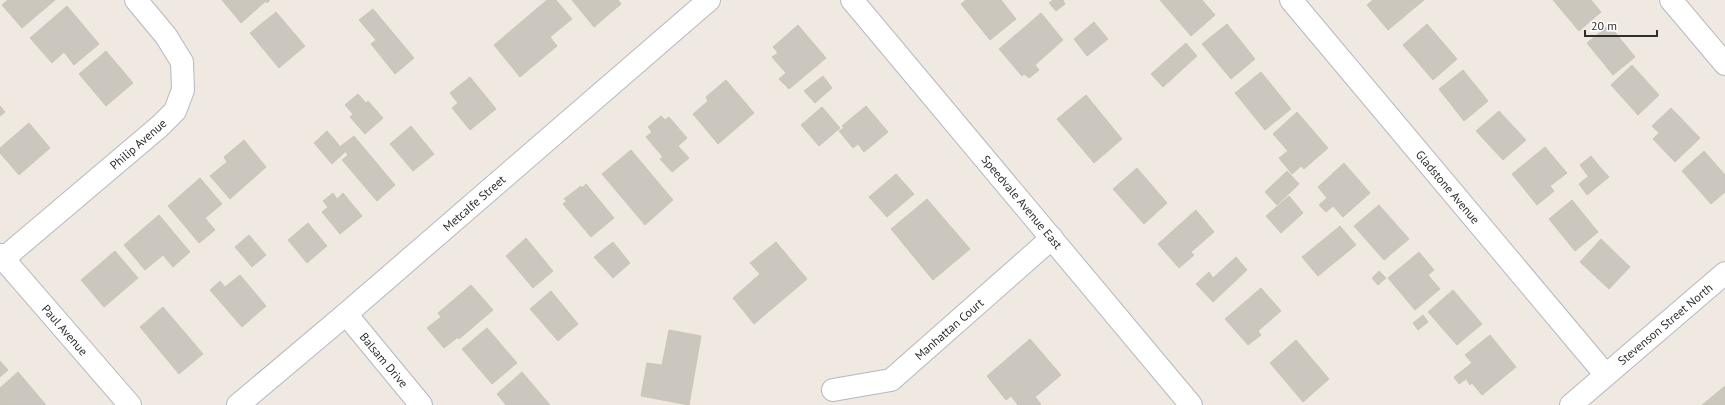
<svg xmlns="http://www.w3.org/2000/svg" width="1725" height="405" font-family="'PT Sans',sans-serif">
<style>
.building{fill:#cbc7bf;stroke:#cbc5ba}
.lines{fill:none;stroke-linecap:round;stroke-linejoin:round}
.minor-casing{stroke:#b4b7c1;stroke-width:24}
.tertiary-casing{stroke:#b4b7c1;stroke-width:24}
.secondary-casing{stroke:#b4b7c1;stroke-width:24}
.minor{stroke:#fff;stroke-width:22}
.tertiary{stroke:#fff;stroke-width:22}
.secondary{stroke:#fff;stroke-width:22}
.labels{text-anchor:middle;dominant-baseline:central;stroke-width:3;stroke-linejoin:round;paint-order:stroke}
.street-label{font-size:12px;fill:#2e2e2e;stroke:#fff}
</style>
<rect width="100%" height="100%" fill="#efe9e1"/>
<g class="building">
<polygon points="8,0 55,0 22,28 2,5"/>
<polygon points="222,0 270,0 267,3 266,1 241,23"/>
<polygon points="547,0 556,0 572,19 550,37 557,46 520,77 494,45"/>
<polygon points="572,0 618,0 621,4 594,27"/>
<polygon points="966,0 1001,0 1016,19 990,40 961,4"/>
<polygon points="1053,0 1063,0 1065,4 1056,11 1049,3"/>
<polygon points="1160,0 1202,0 1215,15 1191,36"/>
<polygon points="1373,0 1424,0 1388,30 1367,5"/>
<polygon points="1553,0 1591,0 1601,12 1579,31"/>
<polygon points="67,6 99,44 74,65 64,52 52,63 30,38"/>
<polygon points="373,9 414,58 395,74 371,44 376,40 359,20"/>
<polygon points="276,12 305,46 279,68 250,33"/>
<polygon points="1041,13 1063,40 1035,65 1039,70 1029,78 1024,74 1022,76 999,49"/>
<polygon points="1094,22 1108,39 1087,56 1074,39"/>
<polygon points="1227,24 1255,59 1231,79 1202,44"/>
<polygon points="1427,24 1457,59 1433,80 1403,45"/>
<polygon points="798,25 826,58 789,89 779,79 786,73 772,57 778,53 773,47"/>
<polygon points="1609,25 1635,57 1613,75 1587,43"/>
<polygon points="1186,43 1197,56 1163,87 1151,74"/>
<polygon points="106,51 133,83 106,106 79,74"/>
<polygon points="1632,65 1659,95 1638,115 1611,85"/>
<polygon points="1463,70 1488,101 1464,121 1439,89"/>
<polygon points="1261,72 1291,109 1265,130 1235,93"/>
<polygon points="823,76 832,88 815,103 804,91"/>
<polygon points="470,77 496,109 470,130 452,108 458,103 450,93"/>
<polygon points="726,80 754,113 718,144 693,114 708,101 706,97"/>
<polygon points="358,94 366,103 368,101 383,118 365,134 350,117 353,114 345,105"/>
<polygon points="1086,95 1122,139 1094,163 1057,119"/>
<polygon points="0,106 5,112 0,116"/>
<polygon points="866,106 888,132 864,152 858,144 853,148 839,131 844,128 842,126"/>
<polygon points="822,107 840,128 819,146 801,125"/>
<polygon points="1671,108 1700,138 1675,162 1653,139 1659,133 1652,126"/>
<polygon points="1499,111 1526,140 1503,160 1476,131"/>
<polygon points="1297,112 1328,148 1304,169 1301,166 1292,174 1279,158 1288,151 1273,134"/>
<polygon points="661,116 665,120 669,117 687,138 678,146 689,158 672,172 660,159 663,157 646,137 652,132 648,127"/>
<polygon points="29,123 50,148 19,175 0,153 0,148"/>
<polygon points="411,126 434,154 413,171 390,144"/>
<polygon points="327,131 345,152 332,164 314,143"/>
<polygon points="354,136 395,185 377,201 342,160 348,155 341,146"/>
<polygon points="244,140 266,167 230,199 210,176 227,162 224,157"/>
<polygon points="1545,147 1567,173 1550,186 1554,191 1537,205 1512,174"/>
<polygon points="631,150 673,200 645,225 602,174"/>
<polygon points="1704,151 1725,175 1725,192 1711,204 1682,171"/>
<polygon points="1591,156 1600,167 1588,176 1580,165"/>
<polygon points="1344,163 1370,193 1343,217 1333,206 1326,212 1319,205 1327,198 1318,187"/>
<polygon points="1600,167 1609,177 1587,195 1579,184"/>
<polygon points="1137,168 1167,203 1144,224 1113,189"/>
<polygon points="1287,171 1299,184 1277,205 1265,192"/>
<polygon points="896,174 914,194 887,217 869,197"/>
<polygon points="200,178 222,204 205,218 215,230 199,243 168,206"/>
<polygon points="586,184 614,218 591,237 563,204 567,201 564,199 581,186 582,188"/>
<polygon points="333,193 337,199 343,193 362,216 340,234 322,212 328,207 323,201"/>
<polygon points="1289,196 1303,213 1281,233 1266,216"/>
<polygon points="927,199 970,249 933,280 891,229"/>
<polygon points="1572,200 1598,232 1575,251 1549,219"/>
<polygon points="1379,205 1409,239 1384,260 1354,226"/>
<polygon points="1196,210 1214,232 1191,252 1194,255 1179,268 1158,244"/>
<polygon points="159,215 190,252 173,267 163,255 145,270 124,245"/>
<polygon points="308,223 327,246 307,263 288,240"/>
<polygon points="1340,226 1356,245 1318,276 1302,257"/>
<polygon points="249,235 266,255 252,267 235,247"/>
<polygon points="526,238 553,271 533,288 506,256"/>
<polygon points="1601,239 1630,267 1609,289 1580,262"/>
<polygon points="613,242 630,263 613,278 594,257"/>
<polygon points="776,242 807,279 754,324 733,298 760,274 750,263"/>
<polygon points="115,251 138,278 104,307 81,280"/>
<polygon points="1419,252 1434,270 1428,275 1440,289 1415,310 1388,278"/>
<polygon points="1236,257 1247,270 1213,302 1196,284 1209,272 1213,278"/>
<polygon points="1379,271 1386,278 1378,285 1372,278"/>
<polygon points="240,275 266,306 242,327 210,290 220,281 225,287"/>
<polygon points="471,285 493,310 459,339 458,337 444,348 427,328 441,317 438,313"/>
<polygon points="1261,288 1281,311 1258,331 1261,335 1248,345 1225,319"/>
<polygon points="1453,290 1482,324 1457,345 1428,312"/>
<polygon points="551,291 578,324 558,341 530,309"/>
<polygon points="163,307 203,354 179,374 140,327"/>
<polygon points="1423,315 1428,322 1418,330 1413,323"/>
<polygon points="487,328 517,363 492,384 462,349"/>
<polygon points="669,330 701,336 689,405 641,396 647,363 662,365"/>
<polygon points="1490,335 1516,367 1482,395 1472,383 1470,385 1466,379 1459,384 1454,377 1472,363 1465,355"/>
<polygon points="1030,339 1061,375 1035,397 1041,404 1040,405 1018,405 1011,396 1006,400 987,376"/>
<polygon points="1296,340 1329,379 1303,402 1270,363"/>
<polygon points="0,361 8,370 0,377"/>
<polygon points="18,372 46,405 0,405 0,388"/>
<polygon points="522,372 550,405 506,405 497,394"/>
<polygon points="1725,386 1725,405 1702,405"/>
</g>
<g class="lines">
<g class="minor-casing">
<g id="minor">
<polyline points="1291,0 1605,374"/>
<polyline points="1671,0 1725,64"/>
<polyline points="0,255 130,405"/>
<polyline points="3,259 160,126 175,111 183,90 182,62 166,36 136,0"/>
<polyline points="346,314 421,405"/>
<polyline points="833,390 891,380 1052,238"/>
<polyline points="238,405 346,314 709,0"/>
</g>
</g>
<g class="tertiary-casing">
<polyline id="tertiary" points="1571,405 1725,273"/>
</g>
<g class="secondary-casing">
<polyline id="secondary" points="852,0 1191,405"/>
</g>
<use href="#minor" class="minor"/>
<use href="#tertiary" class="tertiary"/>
<use href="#secondary" class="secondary"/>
</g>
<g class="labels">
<g class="street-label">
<text transform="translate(138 144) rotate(-41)">Philip Avenue</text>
<text transform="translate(1448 187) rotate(50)">Gladstone Avenue</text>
<text transform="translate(1022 202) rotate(50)">Speedvale Avenue East</text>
<text transform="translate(474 203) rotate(-41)">Metcalfe Street</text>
<text transform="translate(1665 324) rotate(-40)">Stevenson Street North</text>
<text transform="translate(949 329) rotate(-41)">Manhattan Court</text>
<text transform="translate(65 330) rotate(49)">Paul Avenue</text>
<text transform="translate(384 360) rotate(50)">Balsam Drive</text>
</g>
</g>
<path d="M1585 30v6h72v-6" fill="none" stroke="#2e2e2e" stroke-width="2"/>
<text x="1591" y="30" font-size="12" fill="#2e2e2e" stroke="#ffffff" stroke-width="3" paint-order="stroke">20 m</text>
</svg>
